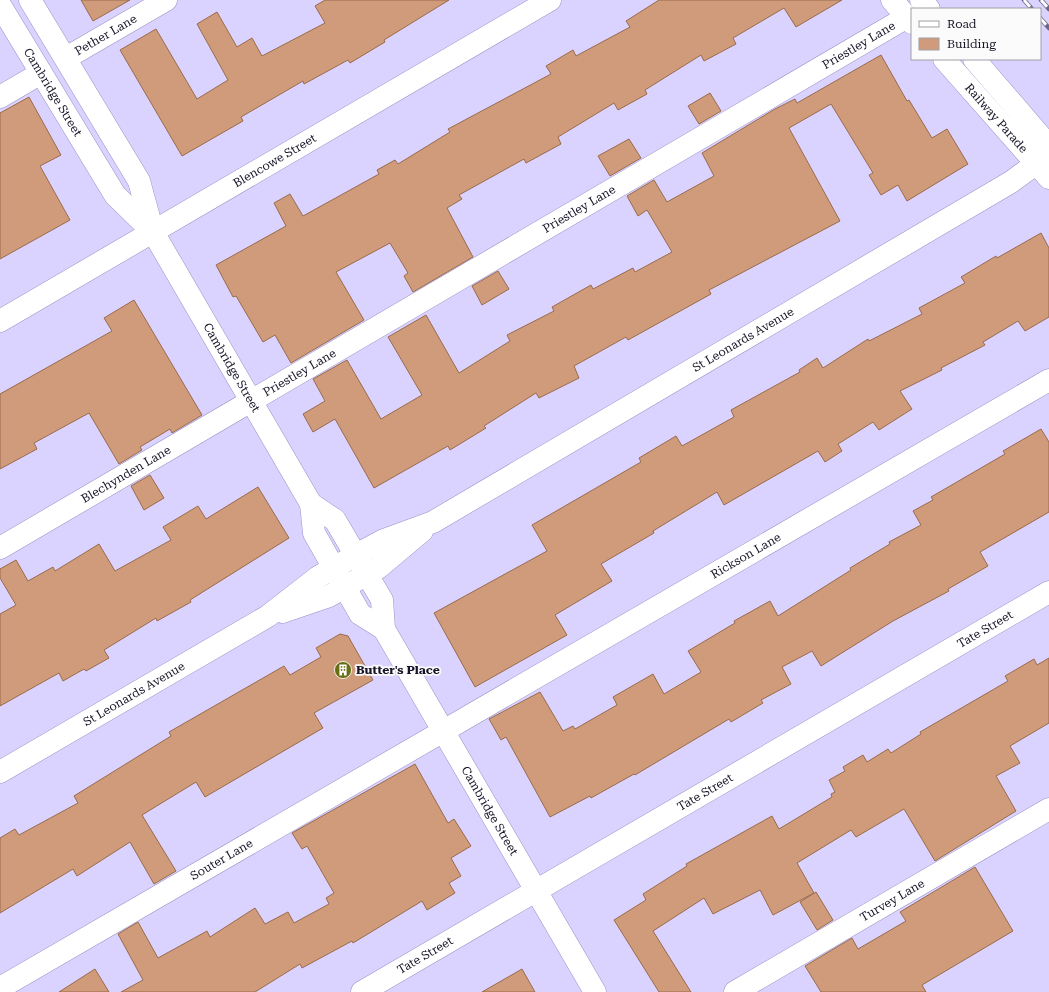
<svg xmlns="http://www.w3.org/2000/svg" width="1049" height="992" font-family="'Roboto Serif',serif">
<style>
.building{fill:#cf9b7b;stroke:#9a6a4b}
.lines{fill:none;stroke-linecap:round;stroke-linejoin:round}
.minor-casing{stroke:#9a90c4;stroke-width:23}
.major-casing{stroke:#9a90c4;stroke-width:23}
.minor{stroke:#fff;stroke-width:22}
.major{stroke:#fff;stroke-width:22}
.rail-casing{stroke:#6c6784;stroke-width:4.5}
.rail{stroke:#fbfbfb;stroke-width:3;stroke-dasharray:9;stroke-linecap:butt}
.labels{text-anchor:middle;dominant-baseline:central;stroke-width:3.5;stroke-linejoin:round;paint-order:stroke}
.street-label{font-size:12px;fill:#181427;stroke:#fbfbfb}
.poi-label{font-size:12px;font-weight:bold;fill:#181427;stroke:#fbfbfb;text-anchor:start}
</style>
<rect width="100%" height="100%" fill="#dbd3ff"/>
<g class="building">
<polygon points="81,0 130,0 93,21"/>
<polygon points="325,0 449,0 384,40 385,42 350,63 348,60 304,84 303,81 241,117 243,121 182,156 120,50 156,29 197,99 228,80 197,24 217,12 237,47 252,38 262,56 325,23 315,6"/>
<polygon points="659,0 842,0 796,27 784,8 733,38 736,44 704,61 701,55 645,90 647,94 618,110 614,103 558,137 561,144 526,163 524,159 459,195 462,199 447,208 473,257 413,292 404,276 408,273 390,243 336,272 364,320 291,363 275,335 263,342 236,296 233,297 216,265 286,226 274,203 290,194 303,216 379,174 377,170 395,160 398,164 450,132 448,129 551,74 546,66 573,50 576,56 630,27 626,21"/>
<polygon points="881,55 907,101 909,100 932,138 947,129 968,164 907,201 898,185 881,195 869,175 873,173 831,104 789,128 840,221 709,290 711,294 628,340 626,337 574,366 579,378 539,398 536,393 484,426 486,428 450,450 448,446 374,488 335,419 313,432 303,414 325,401 313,379 347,360 381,419 422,395 388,337 426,315 459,373 510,341 507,335 554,311 552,307 591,285 593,289 633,268 635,272 672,252 647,210 638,216 627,196 654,180 667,202 714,176 702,153 775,109 795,99 797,103"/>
<polygon points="710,93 721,111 699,124 688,106"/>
<polygon points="29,97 61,155 40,166 70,220 0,259 0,113"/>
<polygon points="629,139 641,158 610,176 598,156"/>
<polygon points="1041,233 1049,248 1049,317 1025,331 1018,321 983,342 985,345 941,368 942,370 900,391 912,409 879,430 873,422 838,444 842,451 825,462 818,451 724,505 717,492 653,531 654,533 601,564 612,581 555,615 567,635 475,687 434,613 547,551 532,525 641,462 639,458 676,436 682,446 734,417 731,410 800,372 799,370 817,358 823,368 868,339 869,341 922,314 919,308 965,283 961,277 996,256 997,258"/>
<polygon points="498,271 509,289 482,305 472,286"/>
<polygon points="134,300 202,415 172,433 170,429 140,447 142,450 119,464 89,413 34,443 37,449 0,469 0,394 112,331 104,318"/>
<polygon points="1041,429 1049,442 1049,512 980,552 988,566 948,589 949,591 893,621 821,666 812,651 782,667 791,684 761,700 763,703 731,722 729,719 635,775 634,774 591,798 590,796 550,817 506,737 501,740 489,719 540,692 563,731 573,726 575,729 617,705 613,697 653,674 664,694 701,672 688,651 735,623 734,621 770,601 778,616 851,570 850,568 890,544 889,542 921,525 913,511 933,500 931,497 1005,454 1003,451"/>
<polygon points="150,475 164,498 144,510 131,486"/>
<polygon points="258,487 289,538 190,600 191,602 157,621 156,618 104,650 109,658 86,671 84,669 63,681 59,673 0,706 0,614 16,605 0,578 0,569 16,560 28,581 53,567 55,571 99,544 115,571 171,540 163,527 198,506 206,519"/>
<polygon points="340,634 348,636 373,680 314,713 323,728 205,797 196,782 142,815 176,871 154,884 130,842 77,876 73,869 0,913 0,838 15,829 19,835 78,803 74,796 171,736 169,732 284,666 290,675 321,657 316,648"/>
<polygon points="1049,658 1049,723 1010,746 1020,763 996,776 1016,811 935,861 904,809 856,837 851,830 797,863 814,893 773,915 760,890 713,914 704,898 653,931 691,992 659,992 614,920 646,900 643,894 687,866 686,864 772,816 779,829 832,797 831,794 835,792 829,780 845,771 843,767 863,755 867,762 888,749 891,753 921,734 920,732 1008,681 1005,676 1034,659 1037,665"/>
<polygon points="415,764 448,823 454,819 471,846 451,858 461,876 449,883 455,893 427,910 422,901 353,943 352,941 302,968 300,964 255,992 121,992 143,980 118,934 138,922 158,958 207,931 210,937 255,908 265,924 288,912 294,923 329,904 326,898 334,893 307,846 302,849 292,833"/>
<polygon points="975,867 1013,931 922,985 926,992 821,992 805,966 852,938 858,949 906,921 900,912"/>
<polygon points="816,892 833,920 817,930 800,902"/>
<polygon points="95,969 109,992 59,992"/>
<polygon points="522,969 535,992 482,992"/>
</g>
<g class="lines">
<g class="minor-casing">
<g id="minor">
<path id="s1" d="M66 58 166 0"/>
<polyline points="0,97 41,73"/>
<path id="s2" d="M0 321 550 0"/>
<path id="s3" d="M0 548 907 17"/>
<polyline points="282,612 329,596 378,568 422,531"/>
<path id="s4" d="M0 772 268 616 318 577 356 555 384 540 433 522 1011 182 1049 154"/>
<path id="s5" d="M0 988 1049 380"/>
<path id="s6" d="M362 992 1049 592"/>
<path id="s7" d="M735 992 1049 809"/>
</g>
</g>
<g class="major-casing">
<g id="major">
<path id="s8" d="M30 0 139 181 153 232 311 504 314 533 360 614 384 629"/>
<polyline points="892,0 912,23"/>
<polyline points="921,0 929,9"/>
<path id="s9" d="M0 5 115 195 153 232"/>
<path id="s10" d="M944 59 1049 178"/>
<polyline points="974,59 1049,146"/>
<path id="s11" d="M311 504 335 520 382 600 384 629 595 992"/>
</g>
</g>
<use href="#minor" class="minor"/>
<use href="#major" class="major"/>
<g class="rail-casing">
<g id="rail">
<polyline points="1024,0 1032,9"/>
<polyline points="1041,0 1049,9"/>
<polyline points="1040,18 1049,28"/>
</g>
</g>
<use href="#rail" class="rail"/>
</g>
<defs>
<g id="building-disc" transform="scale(0.9)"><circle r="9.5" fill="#686e13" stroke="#fbfbfb"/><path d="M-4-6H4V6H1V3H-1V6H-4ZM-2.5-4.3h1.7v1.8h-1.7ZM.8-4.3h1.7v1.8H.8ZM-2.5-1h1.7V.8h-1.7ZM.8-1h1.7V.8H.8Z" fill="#fff"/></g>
</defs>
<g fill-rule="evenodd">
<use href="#building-disc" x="343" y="670"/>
</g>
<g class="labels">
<g class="street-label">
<text stroke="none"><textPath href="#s1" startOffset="46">Pether Lane</textPath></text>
<text stroke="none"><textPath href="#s3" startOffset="995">Priestley Lane</textPath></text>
<text stroke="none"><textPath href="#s9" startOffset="102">Cambridge Street</textPath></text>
<text stroke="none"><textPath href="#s10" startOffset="79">Railway Parade</textPath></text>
<text stroke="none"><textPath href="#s2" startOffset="318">Blencowe Street</textPath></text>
<text stroke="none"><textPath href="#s3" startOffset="671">Priestley Lane</textPath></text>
<text stroke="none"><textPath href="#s4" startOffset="861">St Leonards Avenue</textPath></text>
<text stroke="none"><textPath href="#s8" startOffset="421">Cambridge Street</textPath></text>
<text stroke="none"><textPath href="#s3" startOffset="347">Priestley Lane</textPath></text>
<text stroke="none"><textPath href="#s3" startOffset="146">Blechynden Lane</textPath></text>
<text stroke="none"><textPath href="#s5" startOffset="862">Rickson Lane</textPath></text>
<text stroke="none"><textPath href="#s6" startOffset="721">Tate Street</textPath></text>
<text stroke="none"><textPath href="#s4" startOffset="155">St Leonards Avenue</textPath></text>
<text stroke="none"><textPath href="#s6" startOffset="397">Tate Street</textPath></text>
<text stroke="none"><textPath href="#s11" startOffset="361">Cambridge Street</textPath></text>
<text stroke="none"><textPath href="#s5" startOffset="256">Souter Lane</textPath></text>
<text stroke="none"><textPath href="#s7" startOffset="182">Turvey Lane</textPath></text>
<text stroke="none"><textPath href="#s6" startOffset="73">Tate Street</textPath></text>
</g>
<g class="poi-label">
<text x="356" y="670">Butter's Place</text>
</g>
</g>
<rect x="911" y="8" width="130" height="52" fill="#fbfbfb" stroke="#a09fa6"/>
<rect x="919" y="21" width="20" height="6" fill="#ffffff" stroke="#a09fa6"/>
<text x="947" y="28" font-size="12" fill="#181427">Road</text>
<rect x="919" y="38" width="20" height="12" fill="#cf9b7b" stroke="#a09fa6"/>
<text x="947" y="48" font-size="12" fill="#181427">Building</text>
</svg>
